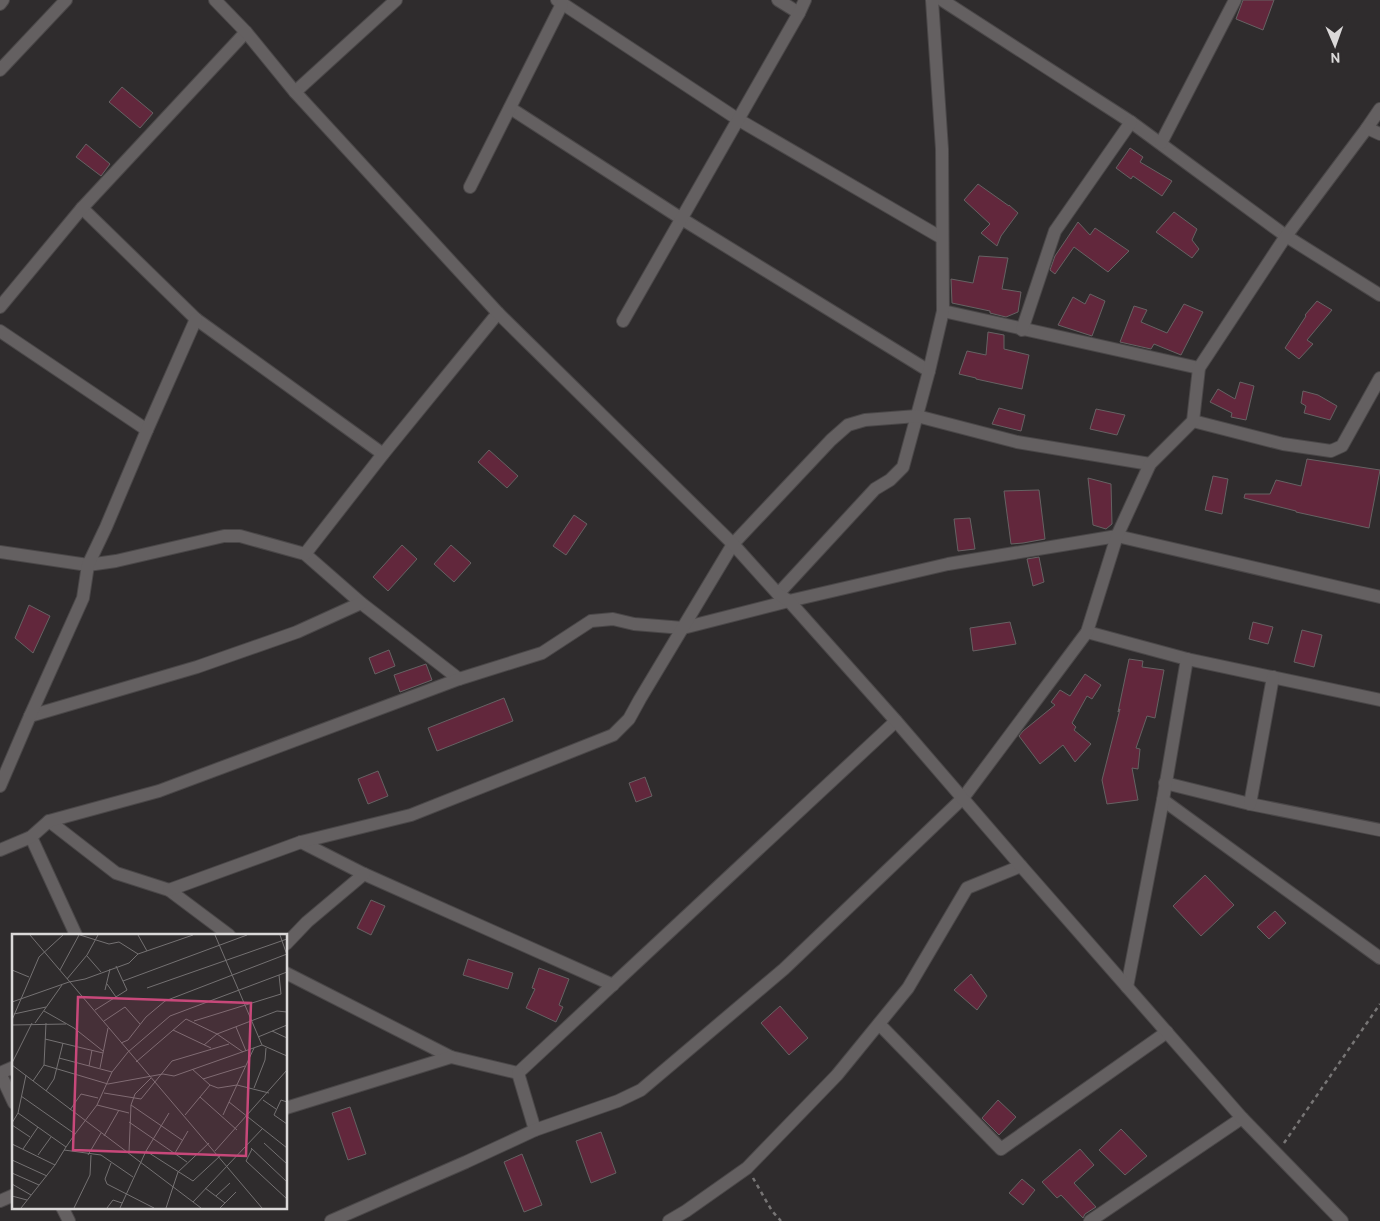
<svg xmlns="http://www.w3.org/2000/svg" width="1380" height="1221" font-family="Overpass,sans-serif">
<style>
.building{fill:#62273c;stroke:#666263}
.lines{fill:none;stroke-linecap:round;stroke-linejoin:round}
.minor-casing{stroke:#4a4748;stroke-width:14}
.tertiary-casing{stroke:#4a4748;stroke-width:14}
.path{stroke:#777575;stroke-width:2.5;stroke-dasharray:4 4;stroke-linecap:butt}
.minor{stroke:#646061;stroke-width:12}
.tertiary{stroke:#646061;stroke-width:12}
.inset-road{fill:none;stroke:#747172;stroke-width:1}
.view{fill:#c8487a;fill-opacity:0.15;stroke:#c8487a;stroke-width:2.5}
.inset-edge{fill:none;stroke:#dbd9d9;stroke-width:2.5}
</style>
<rect width="100%" height="100%" fill="#2f2c2d"/>
<g class="building">
<polygon points="1243,0 1274,0 1263,30 1236,19"/>
<polygon points="122,87 153,113 140,128 109,102"/>
<polygon points="86,144 110,164 101,176 76,157"/>
<polygon points="1130,148 1143,157 1140,162 1172,181 1162,196 1133,176 1131,179 1116,168"/>
<polygon points="978,184 1009,206 1009,205 1018,213 1001,236 997,246 981,233 990,224 964,200"/>
<polygon points="1174,212 1197,229 1192,240 1199,249 1192,258 1156,232"/>
<polygon points="1078,222 1090,235 1095,228 1129,251 1108,272 1074,247 1055,274 1050,270 1055,256"/>
<polygon points="979,256 1008,258 1002,289 1021,292 1018,312 1006,317 990,313 990,311 952,303 951,279 973,283"/>
<polygon points="1090,294 1105,301 1092,336 1058,325 1073,297 1085,304"/>
<polygon points="1317,301 1332,310 1307,340 1313,344 1299,359 1285,348 1306,316 1305,315"/>
<polygon points="1184,304 1203,312 1181,355 1154,344 1151,349 1120,342 1134,306 1147,310 1141,322 1167,333"/>
<polygon points="988,332 1004,335 1004,349 1029,355 1022,389 976,379 976,378 959,374 967,351 986,355"/>
<polygon points="1240,382 1254,386 1246,420 1231,417 1232,413 1210,402 1218,389 1235,399"/>
<polygon points="1303,391 1318,395 1337,406 1330,420 1304,413 1306,406 1301,403"/>
<polygon points="999,408 1025,415 1021,431 992,424"/>
<polygon points="1096,409 1125,415 1117,435 1090,429"/>
<polygon points="489,450 518,476 507,488 478,462"/>
<polygon points="1307,459 1380,470 1369,528 1296,512 1296,511 1244,498 1245,494 1270,494 1276,480 1301,486"/>
<polygon points="1213,476 1228,479 1222,514 1205,510"/>
<polygon points="1088,478 1111,484 1112,524 1106,529 1093,525"/>
<polygon points="1039,490 1045,539 1023,543 1011,544 1004,491"/>
<polygon points="574,515 587,524 566,555 553,546"/>
<polygon points="970,518 975,549 958,551 954,519"/>
<polygon points="402,545 417,559 388,591 373,577"/>
<polygon points="451,545 471,563 454,582 434,564"/>
<polygon points="1039,557 1044,582 1033,586 1027,559"/>
<polygon points="29,605 50,616 33,653 15,638"/>
<polygon points="1010,622 1016,644 973,651 970,628"/>
<polygon points="1253,622 1273,627 1268,644 1249,639"/>
<polygon points="1302,630 1322,635 1314,667 1294,662"/>
<polygon points="389,650 395,666 375,674 369,658"/>
<polygon points="1129,659 1143,661 1142,667 1164,670 1155,718 1147,716 1136,748 1140,749 1138,769 1132,768 1138,800 1107,804 1102,780 1120,709 1118,712"/>
<polygon points="426,664 432,680 400,692 394,675"/>
<polygon points="1085,674 1101,685 1092,699 1087,696 1072,723 1076,727 1074,730 1091,744 1075,762 1063,745 1040,764 1019,736 1023,731 1055,705 1051,702 1060,690 1070,696"/>
<polygon points="504,698 513,721 437,751 428,728"/>
<polygon points="378,771 388,796 368,804 358,779"/>
<polygon points="645,777 652,796 636,802 629,783"/>
<polygon points="1205,875 1234,905 1201,936 1173,906"/>
<polygon points="371,900 385,906 371,935 357,928"/>
<polygon points="1275,911 1286,923 1269,939 1257,927"/>
<polygon points="468,959 513,973 508,989 463,975"/>
<polygon points="539,968 569,979 559,1005 563,1007 556,1022 526,1008 535,989 532,988"/>
<polygon points="971,974 987,996 977,1010 954,990"/>
<polygon points="780,1006 808,1038 789,1055 761,1023"/>
<polygon points="998,1100 1016,1117 999,1135 982,1118"/>
<polygon points="350,1107 366,1154 348,1160 332,1113"/>
<polygon points="1121,1129 1147,1156 1125,1175 1099,1150"/>
<polygon points="601,1132 616,1173 591,1183 576,1141"/>
<polygon points="1080,1149 1094,1165 1074,1183 1096,1207 1085,1214 1083,1218 1061,1195 1057,1198 1042,1182"/>
<polygon points="522,1154 542,1205 524,1212 504,1162"/>
<polygon points="1022,1179 1035,1190 1023,1205 1009,1193"/>
</g>
<g class="lines">
<g class="minor-casing">
<g id="minor">
<polyline points="557,0 739,120 942,238"/>
<polyline points="778,0 799,13"/>
<polyline points="942,0 1131,122 1286,236 1380,295"/>
<polyline points="0,4 3,0"/>
<polyline points="0,70 66,0"/>
<polyline points="295,92 396,0"/>
<polyline points="510,108 682,219 929,371"/>
<polyline points="1367,128 1380,109"/>
<polyline points="1161,143 1235,0"/>
<polyline points="470,187 562,4"/>
<polyline points="82,208 196,319 383,454"/>
<polyline points="0,307 82,208 246,32"/>
<polyline points="943,311 1199,368"/>
<polyline points="623,321 799,13 805,0"/>
<polyline points="1022,330 1055,231 1131,122"/>
<polyline points="0,331 147,430"/>
<polyline points="1193,421 1283,444 1331,451 1342,446 1380,378"/>
<polyline points="0,552 88,565 116,561 224,536 240,536 305,554 361,603 459,679"/>
<polyline points="305,554 383,454 498,313"/>
<polyline points="778,594 875,489 890,480 903,467 929,371 943,311 942,149 932,0"/>
<polyline points="1087,632 1187,659 1380,700"/>
<polyline points="30,716 197,667 297,632 361,603"/>
<polyline points="1165,783 1250,804 1380,830"/>
<polyline points="0,786 30,716 83,598 88,565 106,527 147,430 196,319"/>
<polyline points="1163,800 1380,958"/>
<polyline points="1250,804 1273,677"/>
<polyline points="49,821 116,873 169,890 229,935"/>
<polyline points="31,837 76,935"/>
<polyline points="301,842 364,874 613,985"/>
<polyline points="0,850 31,837 49,821 159,791 459,679 542,653 591,621 613,619 634,624 683,628 789,601 948,564 1117,536 1380,597"/>
<polyline points="169,890 301,842 411,815 613,735 629,719 640,699 733,544 831,440 848,425 865,420 917,416 1017,442 1150,464"/>
<polyline points="286,944 307,922 364,874"/>
<polyline points="286,973 451,1057 518,1073"/>
<polyline points="1127,987 1163,800 1187,659"/>
<polyline points="879,1024 1001,1149 1167,1032"/>
<polyline points="0,1073 14,1103"/>
<polyline points="0,1073 14,1067"/>
<polyline points="518,1073 896,721"/>
<polyline points="518,1073 535,1130"/>
<polyline points="286,1108 451,1057"/>
<polyline points="0,1201 14,1195"/>
<polyline points="62,1207 69,1221"/>
<polyline points="331,1221 466,1162 535,1130 618,1101 641,1090 784,969 963,798 1087,632 1117,536 1150,464 1193,421 1199,368 1286,236 1367,128 1380,134"/>
<polyline points="669,1221 686,1211 747,1168 837,1075 908,988 967,888 1021,866"/>
<polyline points="1090,1221 1242,1118"/>
</g>
</g>
<g class="tertiary-casing">
<polyline id="tertiary" points="215,0 246,32 295,92 498,313 733,544 778,594 789,601 896,721 1021,866 1242,1118 1342,1221"/>
</g>
<g class="path">
<polyline points="1284,1143 1380,1004"/>
<polyline points="753,1178 772,1211 781,1221"/>
</g>
<use href="#minor" class="minor"/>
<use href="#tertiary" class="tertiary"/>
</g>
<g transform="translate(12 934)">
<rect width="275" height="275" fill="#2f2c2d"/>
<path class="inset-road" d="M18 1 250 274M68 1 97 10 107 8 126 20M126 1 135 17M203 1 250 111 275 122M268 1 275 21M75 22 89 38M0 36 17 43M48 36 67 1M55 45 75 21 86 1M111 47 235 1M95 50 104 63M135 54 275 5M93 56 98 35M0 68 57 48 73 45 117 29 126 20 181 1M83 76 115 56 104 32M32 77 62 94 91 117M2 80 34 73M174 85 205 100 231 118M0 86 27 23 51 1M92 87 113 73 128 90M182 87 269 60 267 41M23 89 50 51M34 89 32 131 96 150 151 140 162 142 250 111M0 91 54 90M224 93 234 117M161 96 199 114M260 97 275 104M246 103 275 91M33 105 91 119M109 109 116 106 134 83 153 67 275 20M192 111 205 100 265 77 275 78M47 124 100 138M124 128 174 85M0 129 20 89M0 131 189 274M77 132 80 116M88 134 96 94M180 135 198 151 206 154 225 151 257 159M191 145 233 132M21 147 32 131M242 154 253 126 254 114M34 157 42 145 51 109M92 159 129 165 160 127 217 110M9 162 63 200 85 171 100 138 116 118 158 82 275 38M188 163 225 196M251 166 264 175M217 168 275 214M275 168 269 166 262 181 275 190M85 171 117 179M119 171 170 206M58 176 69 160 86 164M6 179 54 213 43 231 9 274M173 181 198 151M211 181 242 114M117 188 175 228M0 189 6 179 14 141M0 191 18 203M92 202 107 176M252 209 275 230M0 210 43 231M54 213 63 200M239 214 275 248M11 215 26 193M240 215 234 227 275 265M52 216 89 221 121 243M134 217 181 247 208 222M203 217 275 136M117 218 119 171 123 160 139 144M163 219 176 197M26 221 39 203M76 221 89 199M0 226 35 242M99 229 93 245 95 250 142 274M0 239 27 251M0 250 19 261M193 254 213 269M0 262 15 266M204 262 218 249M181 268 251 194M62 274 78 241 79 221M95 274 101 266 110 269M108 274 134 217 157 179M154 274 166 238 197 209M208 274 224 258"/>
<path class="view" d="M66 63 239 69 234 222 61 216Z"/>
<rect width="275" height="275" class="inset-edge"/>
</g>
<g transform="translate(1335 45) rotate(178)" stroke="#2f2c2d" stroke-width="4" paint-order="stroke">
<path d="M0-4L9 19L0 12L-9 19Z" fill="#dbd9d9"/>
<text y="-8" font-size="14" font-weight="bold" text-anchor="middle" fill="#dbd9d9">N</text>
</g>
</svg>
